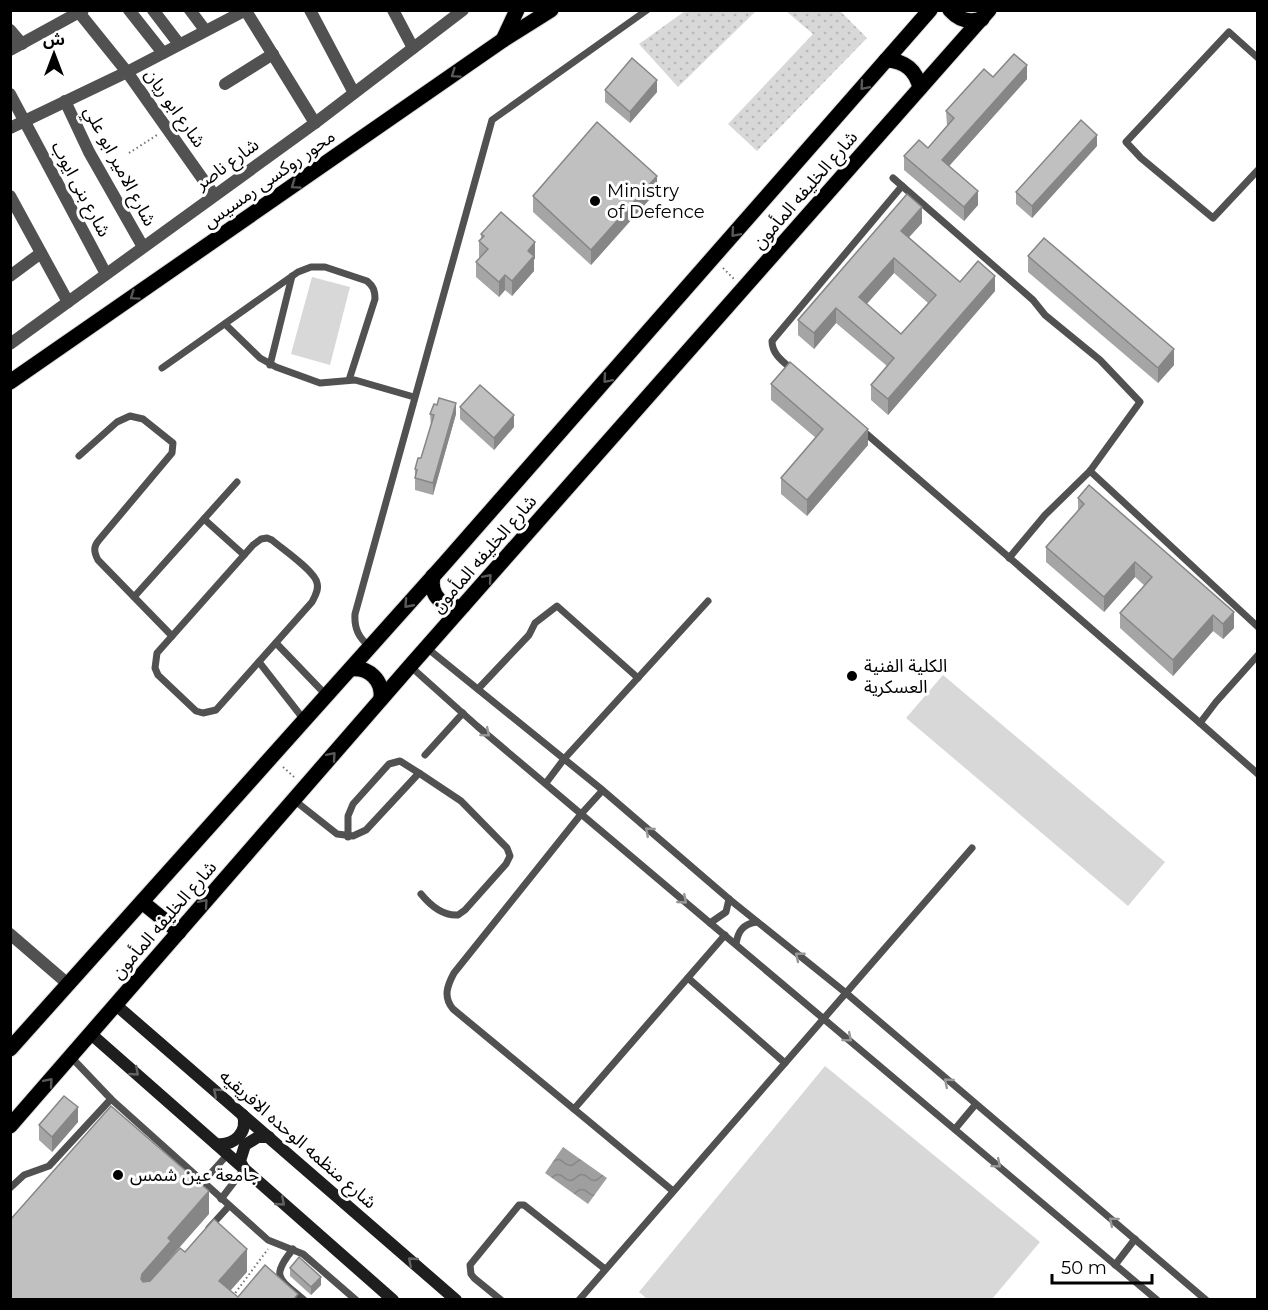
<svg xmlns="http://www.w3.org/2000/svg" width="1268" height="1310" font-family="Montserrat,'Noto Sans Arabic',sans-serif">
<style>
.grass{fill:url(#grass-dots)}
.garden{fill:#d8d8d8}
.water{fill:url(#water-waves)}
.lines{fill:none;stroke-linecap:round;stroke-linejoin:round}
.primary-casing{stroke:#dbdbdb;stroke-width:17}
.path{stroke:#737373;stroke-width:2;stroke-dasharray:1.5 3;stroke-linecap:butt}
.lane{stroke:#515151;stroke-width:7}
.street{stroke:#515151;stroke-width:12}
.secondary{stroke:#1e1e1e;stroke-width:12}
.primary{stroke:#000;stroke-width:15}
.wall{fill:#a5a5a5;fill-rule:evenodd}
.shaded-wall{fill:#868686}
.building{fill:#c0c0c0;stroke:#868686;stroke-width:1.5;fill-rule:evenodd}
.oneway{stroke:#595959}
.oneway2{stroke:#979797}
.oneway3{stroke:#626262}
.poi-dot{fill:#000;stroke:#fff;stroke-width:2}
.labels{text-anchor:middle;dominant-baseline:central;stroke-width:6;stroke-linejoin:round;paint-order:stroke}
.street-label{font-size:18px;fill:#000;stroke:#fff}
.poi-label{font-size:18px;fill:#000;stroke:#fff;text-anchor:start}
</style>
<defs>
<pattern id="grass-dots" width="8" height="8" patternUnits="userSpaceOnUse" patternTransform="scale(1.5)"><rect width="8" height="8" fill="#d8d8d8"/><path d="M2 2h.1M6 6h.1" fill="none" stroke="#b8b8b8" stroke-width="1.8" stroke-linecap="round"/></pattern>
<pattern id="water-waves" width="16" height="10" patternUnits="userSpaceOnUse" patternTransform="scale(1.5)"><rect width="16" height="10" fill="#9f9f9f"/><path d="M0 5q4-4 8 0t8 0" fill="none" stroke="#878787"/></pattern>
</defs>
<rect width="100%" height="100%" fill="#fff"/>
<g class="grass">
<polygon points="685,11 756,11 678,87 639,44"/>
<polygon points="786,11 840,11 867,38 757,151 728,124 813,34"/>
</g>
<g class="garden">
<polygon points="312,277 350,287 330,365 291,354"/>
<polygon points="943,675 1165,862 1128,906 906,718"/>
<polygon points="825,1066 1040,1242 992,1299 647,1299 639,1292"/>
</g>
<polygon class="water" points="563,1147 607,1178 588,1204 545,1173"/>
<g class="lines">
<g class="primary-casing">
<g id="primary">
<path d="M950 10C959 20 969 23 982 19"/>
<polyline points="503,40 517,10"/>
<path d="M886 60C905 61 916 70 920 88"/>
<polyline points="10,382 503,40 551,10"/>
<path d="M433 576C429 596 444 610 463 606"/>
<path d="M351 669C369 667 383 680 381 699"/>
<polyline points="142,902 179,932"/>
<polyline points="10,1049 445,563 930,10"/>
<polyline points="10,1126 410,666 989,10"/>
</g>
</g>
<g class="path">
<polyline points="129,153 157,135"/>
<polyline points="723,268 734,279"/>
<polyline points="283,767 294,777"/>
<polyline points="230,1300 268,1249"/>
</g>
<g class="lane">
<polyline points="1258,58 1229,32 1126,142 1141,158 1213,218 1258,170"/>
<polyline points="893,178 1033,300 1045,315 1100,360 1140,402 1090,471 1045,515 1009,558"/>
<polyline points="225,324 260,358 276,367 320,383 355,380 414,397"/>
<polyline points="270,365 292,276"/>
<path d="M162 368 298 272 311 267H325L367 281C373 286 375 290 375 299L349 380"/>
<path d="M794 371C784 362 772 355 772 341L902 186"/>
<polyline points="862,430 1200,723 1216,702 1258,655"/>
<path d="M79 456 117 422 130 416 143 419 173 443 172 453 99 540C93 547 94 552 98 560L172 636"/>
<polyline points="1090,471 1258,627"/>
<polyline points="204,519 244,555"/>
<path d="M267 538 272 540C282 549 315 571 317 583 319 590 315 596 312 602L216 710 203 713 196 711 158 675 155 668 157 653 253 545 261 539Z"/>
<polyline points="134,597 237,482"/>
<polyline points="276,643 327,696"/>
<path d="M370 647C359 638 354 629 355 614L492 120 647 10"/>
<polyline points="427,648 600,788 729,899 846,993 1206,1300"/>
<polyline points="259,662 305,721"/>
<polyline points="410,666 477,726 710,923 1157,1300"/>
<polyline points="478,689 529,635 535,623 557,606 638,678"/>
<polyline points="1200,723 1258,774"/>
<polyline points="425,755 463,713"/>
<polyline points="546,783 564,759 708,601"/>
<path d="M602 791 582 813 454 973C447 986 443 997 453 1009L673 1191"/>
<path d="M294 800 337 834 353 836 366 830 419 773 461 801 507 848 510 856 506 864 465 910 458 915C443 916 430 905 421 894"/>
<polyline points="348,837 348,816 353,804 389,764 400,761 419,773"/>
<polyline points="710,923 726,912 729,899"/>
<path d="M736 944C738 931 743 924 757 922"/>
<polyline points="688,978 785,1063"/>
<polyline points="71,1057 111,1099 268,1240 303,1254 356,1300"/>
<polyline points="574,1109 725,935"/>
<polyline points="955,1129 975,1105"/>
<polyline points="202,1183 228,1154"/>
<polyline points="10,1188 24,1175 49,1166 111,1099"/>
<polyline points="221,1199 244,1169"/>
<polyline points="209,1228 229,1206"/>
<path d="M293 1249C270 1278 279 1278 304 1300"/>
<polyline points="1115,1265 1135,1239"/>
<polyline points="501,1300 474,1278 471,1274 470,1265 519,1205 524,1205 605,1269"/>
<polyline points="579,1300 972,848"/>
</g>
<g class="street">
<polyline points="77,10 127,72 214,195"/>
<polyline points="129,10 163,53"/>
<polyline points="153,10 179,44"/>
<polyline points="190,10 205,30"/>
<polyline points="310,10 354,93"/>
<polyline points="393,10 413,48"/>
<polyline points="246,11 315,123"/>
<polyline points="10,30 22,44"/>
<polyline points="10,50 83,10"/>
<polyline points="225,84 273,54"/>
<polyline points="10,94 106,274"/>
<polyline points="65,101 89,152 143,247"/>
<polyline points="10,128 127,72 246,10"/>
<polyline points="10,196 68,302"/>
<polyline points="10,276 41,253"/>
<polyline points="10,344 315,123 463,10"/>
<polyline points="10,934 68,984"/>
</g>
<g class="secondary">
<polyline points="116,1005 456,1300"/>
<polyline points="91,1034 393,1300"/>
<path d="M216 1144C234 1146 248 1133 243 1115"/>
<polyline points="244,1169 240,1161 245,1145 258,1137 269,1137"/>
</g>
<use href="#primary" class="primary"/>
</g>
<g class="wall">
<polygon points="993,77 1027,79 949,166 978,205 964,221 904,170 904,156 928,148 947,126 946,111"/>
<polygon points="605,90 657,92 630,123 605,102"/>
<polygon points="1097,146 1032,218 1016,204 1016,192"/>
<polygon points="657,191 591,265 533,212 533,196"/>
<path d="M922 223 909 237 960 282 995 291 888 415 871 400V385L887 366 836 323 814 349 798 335V320ZM894 273 928 303 901 334 866 304Z"/>
<polygon points="481,234 535,258 534,260 534,271 512,296 505,290 499,297 476,277 476,262 480,258 479,257 479,241 481,240"/>
<polygon points="1028,256 1174,365 1158,383 1028,272"/>
<polygon points="771,384 868,445 807,516 781,494 781,478 816,438 771,400"/>
<polygon points="460,407 514,427 494,450 460,419"/>
<polygon points="430,414 456,414 433,495 415,490 415,469 421,458 431,426"/>
<polygon points="1078,498 1234,628 1223,639 1213,631 1173,676 1120,628 1120,613 1145,586 1135,577 1104,612 1046,562 1046,547 1078,511"/>
<polygon points="78,1122 52,1152 39,1140 39,1125"/>
<polygon points="290,1268 321,1285 311,1295 290,1276"/>
</g>
<g class="shaded-wall">
<polygon points="1027,65 1027,79 942,174 942,160"/>
<polygon points="657,80 657,92 630,123 630,112"/>
<polygon points="1097,135 1097,146 1032,218 1032,206"/>
<polygon points="657,176 657,191 591,265 591,250"/>
<polygon points="978,191 978,205 964,221 964,207"/>
<polygon points="922,207 922,223 901,246 901,231"/>
<polygon points="535,242 535,258 534,260 534,271 512,296 512,281 528,251"/>
<polygon points="894,258 894,273 859,313 859,297"/>
<polygon points="505,275 505,290 499,297 499,282"/>
<polygon points="995,276 995,291 888,415 888,399"/>
<polygon points="836,308 836,323 814,349 814,333"/>
<polygon points="1174,349 1174,365 1158,383 1158,368"/>
<polygon points="456,403 456,414 433,495 433,483"/>
<polygon points="514,415 514,427 494,450 494,438"/>
<polygon points="868,429 868,445 807,516 807,500"/>
<polygon points="1135,562 1135,577 1104,612 1104,597"/>
<polygon points="1234,612 1234,628 1223,639 1223,624"/>
<polygon points="1213,615 1213,631 1173,676 1173,660"/>
<polygon points="78,1107 78,1122 52,1152 52,1137"/>
<polygon points="209,1191 209,1214 171,1257 142,1296 141,1279 142,1274 168,1238"/>
<polygon points="247,1249 247,1272 223,1299 219,1281"/>
<polygon points="321,1277 321,1285 311,1295 311,1287"/>
</g>
<g class="building">
<polygon points="1014,54 1027,65 942,160 978,191 964,207 904,156 919,140 928,148 954,118 946,111 984,69 993,77"/>
<polygon points="632,58 657,80 630,112 605,90"/>
<polygon points="1081,120 1097,135 1032,206 1016,192"/>
<polygon points="597,122 657,176 591,250 533,196"/>
<path d="M907 194 922 207 901 231 960 282 978 261 995 276 888 399 871 385 894 358 836 308 814 333 798 320ZM894 258 936 295 901 334 859 297Z"/>
<polygon points="501,212 535,242 528,251 534,256 512,281 505,275 499,282 476,262 488,249 479,241 484,236 481,234"/>
<polygon points="1044,238 1174,349 1158,368 1028,256"/>
<polygon points="790,362 868,429 807,500 781,478 823,429 771,384"/>
<polygon points="480,385 514,415 494,438 460,407"/>
<polygon points="439,398 456,403 433,483 415,478 417,470 415,469 418,458 421,458 434,415 430,414 434,404 437,405"/>
<polygon points="1089,485 1234,612 1223,624 1213,615 1173,660 1120,613 1152,577 1135,562 1104,597 1046,547 1084,504 1078,498"/>
<polygon points="64,1096 78,1107 52,1137 39,1125"/>
<polygon points="111,1106 209,1191 168,1238 171,1241 142,1274 141,1279 143,1282 150,1281 180,1248 185,1252 214,1219 247,1249 219,1281 238,1297 265,1265 298,1294 294,1299 10,1299 10,1220"/>
<polygon points="299,1257 321,1277 311,1287 290,1268"/>
</g>
<defs><path id="oneway-chevron" d="M-2-3.5L2.5 0L-2 3.5" fill="none" stroke-width="1.6" stroke-linecap="round" stroke-linejoin="round" transform="scale(1.5)"/></defs>
<g class="oneway">
<use href="#oneway-chevron" transform="translate(455 74) rotate(145)"/>
<use href="#oneway-chevron" transform="translate(864 86) rotate(131)"/>
<use href="#oneway-chevron" transform="translate(295 185) rotate(145)"/>
<use href="#oneway-chevron" transform="translate(735 233) rotate(131)"/>
<use href="#oneway-chevron" transform="translate(134 296) rotate(145)"/>
<use href="#oneway-chevron" transform="translate(607 379) rotate(131)"/>
<use href="#oneway-chevron" transform="translate(488 578) rotate(-49)"/>
<use href="#oneway-chevron" transform="translate(408 604) rotate(132)"/>
<use href="#oneway-chevron" transform="translate(332 756) rotate(-49)"/>
<use href="#oneway-chevron" transform="translate(204 903) rotate(-49)"/>
<use href="#oneway-chevron" transform="translate(49 1082) rotate(-49)"/>
</g>
<g class="oneway2">
<use href="#oneway-chevron" transform="translate(486 733) rotate(40)"/>
<use href="#oneway-chevron" transform="translate(649 831) rotate(-139)"/>
<use href="#oneway-chevron" transform="translate(683 900) rotate(41)"/>
<use href="#oneway-chevron" transform="translate(799 956) rotate(-141)"/>
<use href="#oneway-chevron" transform="translate(848 1038) rotate(40)"/>
<use href="#oneway-chevron" transform="translate(948 1082) rotate(-139)"/>
<use href="#oneway-chevron" transform="translate(997 1164) rotate(40)"/>
<use href="#oneway-chevron" transform="translate(1113 1221) rotate(-140)"/>
</g>
<g class="oneway3">
<use href="#oneway-chevron" transform="translate(135 1072) rotate(41)"/>
<use href="#oneway-chevron" transform="translate(217 1092) rotate(-139)"/>
<use href="#oneway-chevron" transform="translate(281 1202) rotate(41)"/>
<use href="#oneway-chevron" transform="translate(412 1261) rotate(-139)"/>
</g>
<g class="poi-dot">
<circle cx="595" cy="201" r="6"/>
<circle cx="852" cy="676" r="6"/>
<circle cx="118" cy="1175" r="6"/>
</g>
<g class="labels">
<g class="street-label">
<text transform="translate(175 108) rotate(55)">شارع ابو ريان</text>
<text transform="translate(227 164) rotate(-36)">شارع ناصر</text>
<text transform="translate(120 166) rotate(62)">شارع الامير ابو علي</text>
<text transform="translate(269 179) rotate(-35)">محور روكسى رمسيس</text>
<text transform="translate(81 189) rotate(62)">شارع بنى ايوب</text>
<text transform="translate(805 190) rotate(-49)">شارع الخليفه المأمون</text>
<text transform="translate(484 554) rotate(-49)">شارع الخليفه المأمون</text>
<text transform="translate(164 920) rotate(-49)">شارع الخليفه المأمون</text>
<text transform="translate(298 1139) rotate(41)">شارع منظمه الوحده الافريقيه</text>
</g>
<g class="poi-label">
<text x="607" y="191">Ministry<tspan x="607" dy="21">of Defence</tspan></text>
<text x="864" y="666">الكلية الفنية<tspan x="864" dy="21">العسكرية</tspan></text>
<text x="130" y="1175">جامعة عين شمس</text>
</g>
</g>
<rect width="1268" height="1310" fill="none" stroke="#000000" stroke-width="24"/>
<g transform="translate(54 54)" stroke="#ffffff" stroke-width="4.5" paint-order="stroke">
<path d="M0-4.5L10 22L0 15L-10 22Z" fill="#000000"/>
<text y="-9" font-size="16" font-weight="bold" text-anchor="middle" fill="#000000">ش</text>
</g>
<path d="M1052 1274v9h100v-9" fill="none" stroke="#000000" stroke-width="3"/>
<text x="1061" y="1274" font-size="18" fill="#000000" stroke="#ffffff" stroke-width="4.5" paint-order="stroke">50 m</text>
</svg>
